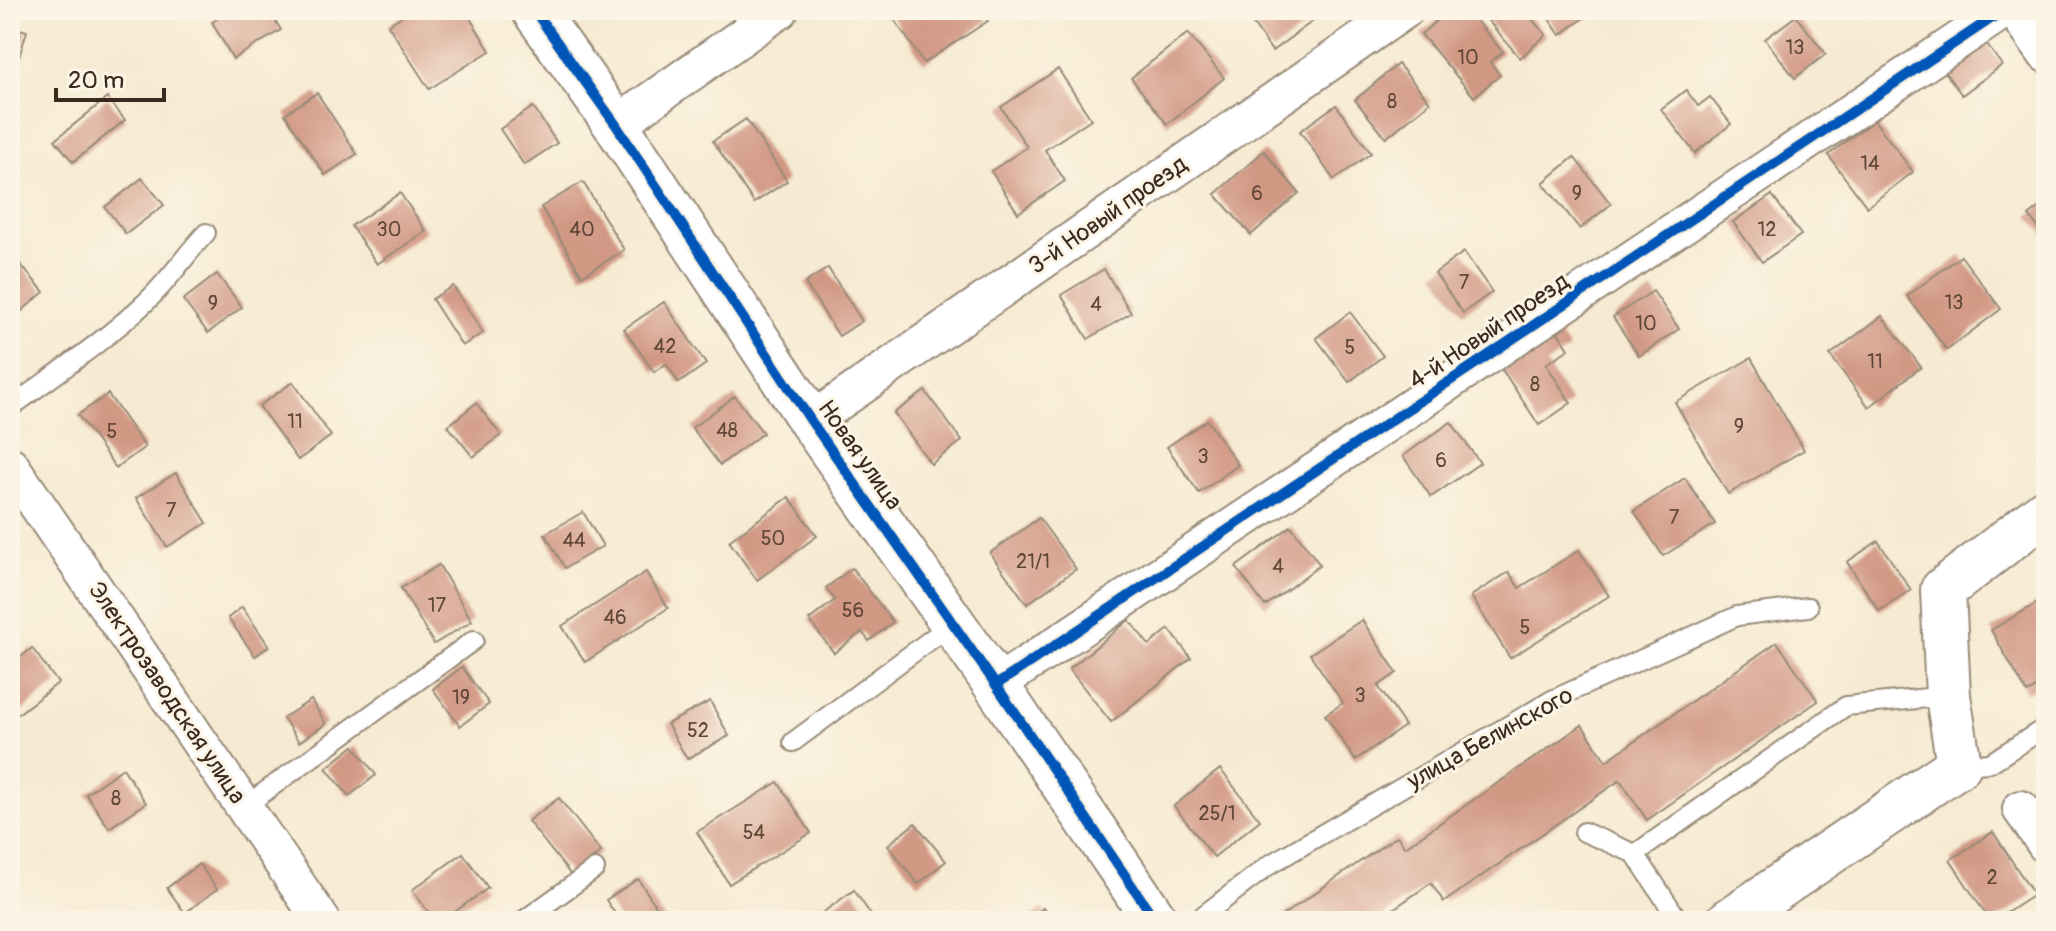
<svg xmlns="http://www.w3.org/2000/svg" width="2056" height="931" font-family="Pangolin,sans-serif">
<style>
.building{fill:#d19884}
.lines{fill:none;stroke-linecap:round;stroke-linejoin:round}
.service-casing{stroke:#988a78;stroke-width:22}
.minor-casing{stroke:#988a78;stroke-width:40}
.tertiary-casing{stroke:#988a78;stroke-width:48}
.service{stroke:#fff;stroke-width:18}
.minor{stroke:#fff;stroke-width:36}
.tertiary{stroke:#fff;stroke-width:44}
.cycleway-casing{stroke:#fcf5e5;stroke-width:15}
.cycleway{stroke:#0057b8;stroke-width:10}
.labels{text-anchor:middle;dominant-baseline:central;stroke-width:6;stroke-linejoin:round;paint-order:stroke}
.number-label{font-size:20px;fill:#604638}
.street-label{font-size:24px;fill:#3b2a1e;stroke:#fcf5e5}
</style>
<rect width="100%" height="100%" fill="#fcf5e5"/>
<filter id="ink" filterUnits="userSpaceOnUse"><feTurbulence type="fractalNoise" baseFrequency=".0125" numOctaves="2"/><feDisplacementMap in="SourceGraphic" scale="16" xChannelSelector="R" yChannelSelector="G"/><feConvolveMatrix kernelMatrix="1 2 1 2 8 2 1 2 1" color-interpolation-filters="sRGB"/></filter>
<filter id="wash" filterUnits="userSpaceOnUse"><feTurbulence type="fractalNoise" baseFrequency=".006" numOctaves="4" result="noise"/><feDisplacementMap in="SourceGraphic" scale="32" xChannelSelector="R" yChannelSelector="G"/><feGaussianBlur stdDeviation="1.8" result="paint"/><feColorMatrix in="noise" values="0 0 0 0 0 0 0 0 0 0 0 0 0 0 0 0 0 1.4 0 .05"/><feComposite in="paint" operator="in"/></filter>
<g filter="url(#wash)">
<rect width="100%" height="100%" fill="#f6ead2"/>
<g id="blocks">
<g class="building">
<polygon points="232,10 268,10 281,30 233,59 212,22"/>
<polygon points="411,10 465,10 490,51 429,89 388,25"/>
<polygon points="902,10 981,10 988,21 924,63 892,16"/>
<polygon points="1243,10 1328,10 1272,51"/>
<polygon points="1449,10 1467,10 1503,52 1490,62 1500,75 1474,97 1421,34"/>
<polygon points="1479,10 1524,10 1546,35 1520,58"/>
<polygon points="1543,10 1589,10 1591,13 1560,35"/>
<polygon points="1796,16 1826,54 1795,78 1765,39"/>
<polygon points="10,27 27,31 11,83 10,83"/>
<polygon points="1188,33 1224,78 1167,124 1131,78"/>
<polygon points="1981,37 2002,65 1962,95 1941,67"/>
<polygon points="1398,64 1430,102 1386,138 1355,100"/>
<polygon points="1058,69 1091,119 1045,150 1065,181 1018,213 991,171 1027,147 1001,107"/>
<polygon points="1686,90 1698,106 1710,97 1731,124 1695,153 1661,109"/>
<polygon points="317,93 357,154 325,175 285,114"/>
<polygon points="107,98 125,120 73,162 55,140"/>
<polygon points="1336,105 1371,153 1334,180 1300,131"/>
<polygon points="533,107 557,143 524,165 500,129"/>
<polygon points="746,119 787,181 754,203 713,141"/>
<polygon points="1874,120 1913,172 1867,207 1828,155"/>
<polygon points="1264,151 1299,193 1251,235 1215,194"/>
<polygon points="1574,157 1611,204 1580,229 1543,183"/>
<polygon points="142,178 164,205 126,234 105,207"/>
<polygon points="583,182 624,250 582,276 541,207"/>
<polygon points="400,193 426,231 377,264 351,226"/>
<polygon points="1772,195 1801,235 1762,262 1733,222"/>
<polygon points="2046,202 2046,237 2029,216"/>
<polygon points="1464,252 1492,292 1463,313 1435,273"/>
<polygon points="1961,256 2001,309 1947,350 1907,296"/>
<polygon points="20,264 44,292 10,321 10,273"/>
<polygon points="828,268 862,321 839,336 805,283"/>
<polygon points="1104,269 1131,313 1088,339 1061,295"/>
<polygon points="217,274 242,307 208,333 183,300"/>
<polygon points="453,286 483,333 462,346 432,299"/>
<polygon points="1653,291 1679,329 1639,356 1613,317"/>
<polygon points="664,302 706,364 679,383 666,364 654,372 624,329"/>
<polygon points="1350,312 1383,356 1349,382 1316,338"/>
<polygon points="1882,316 1921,367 1869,407 1830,355"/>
<polygon points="1555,328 1569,349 1546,364 1571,403 1539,425 1499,365"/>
<polygon points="1751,358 1804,450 1728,494 1675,402"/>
<polygon points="293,382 331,436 298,460 259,406"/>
<polygon points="925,391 962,441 931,464 894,413"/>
<polygon points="108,394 145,447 116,468 78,415"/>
<polygon points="735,396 763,433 720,465 692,428"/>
<polygon points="476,403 501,435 473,457 448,426"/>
<polygon points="1207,420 1238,465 1199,493 1167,447"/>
<polygon points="1451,422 1480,463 1431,497 1403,456"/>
<polygon points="176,473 207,523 167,547 136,498"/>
<polygon points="1685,478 1715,524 1663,556 1634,511"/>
<polygon points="789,497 817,536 757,580 729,541"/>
<polygon points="583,512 603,546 565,568 545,534"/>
<polygon points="1039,518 1076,569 1027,604 990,553"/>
<polygon points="1291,526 1320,565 1265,606 1236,567"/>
<polygon points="1878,541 1911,590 1879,611 1847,562"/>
<polygon points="1579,550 1609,596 1510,658 1471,596 1509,572 1519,588"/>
<polygon points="439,565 472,621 434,644 401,588"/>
<polygon points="852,568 893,622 869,641 862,632 834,653 809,620 835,600 826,588"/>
<polygon points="646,572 668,608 585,662 562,626"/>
<polygon points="2046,598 2046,683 2027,693 1991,630"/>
<polygon points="242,607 269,646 255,656 228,618"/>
<polygon points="1129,620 1149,645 1169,629 1191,658 1111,722 1069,669"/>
<polygon points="1362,620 1397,673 1378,686 1405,726 1355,760 1325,715 1343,703 1310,654"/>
<polygon points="1777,642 1818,701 1647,820 1620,780 1444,902 1431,883 1376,921 1286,921 1283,915 1397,836 1405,847 1582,725 1606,761"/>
<polygon points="32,648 58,683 18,714 10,704 10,666"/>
<polygon points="462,667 489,704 460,726 433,689"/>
<polygon points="311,700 326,724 299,742 283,718"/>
<polygon points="710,701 729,736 687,759 667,724"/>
<polygon points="354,746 376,775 349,796 326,768"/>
<polygon points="123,768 146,803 109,828 86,794"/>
<polygon points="1220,769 1260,820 1214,857 1174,806"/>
<polygon points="778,782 811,833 729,884 697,832"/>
<polygon points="559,798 601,852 571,875 528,821"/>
<polygon points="915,823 946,861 918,884 888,845"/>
<polygon points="1993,832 2034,895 1994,921 1990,921 1950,860"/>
<polygon points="463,853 488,888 442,921 435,921 412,890"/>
<polygon points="199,864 217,889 185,913 167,888"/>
<polygon points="638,879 666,921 620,921 606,900"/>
<polygon points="854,890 875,921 811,921"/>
<polygon points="1043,908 1052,921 1026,921"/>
</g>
</g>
</g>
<g filter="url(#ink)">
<use href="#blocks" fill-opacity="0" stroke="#988a78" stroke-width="2"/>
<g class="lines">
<g class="service-casing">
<g id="service">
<path d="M10 408C54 375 107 339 146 302 169 281 185 255 206 233"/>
<polyline points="793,742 953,623"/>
<polyline points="1959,765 1990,763 2046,727"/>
<polyline points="245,806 474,640"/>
<polyline points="1584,832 1635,854 1679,921"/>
<polyline points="1635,854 1846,706 1948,696"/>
<polyline points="523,921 595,869"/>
<polyline points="1196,921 1269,865 1552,700 1737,616 1808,607"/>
</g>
</g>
<g class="minor-casing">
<g id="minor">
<polyline points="2015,10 2046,54"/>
<polyline points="616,125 780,10"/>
<polyline points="811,421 1405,10"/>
<polyline points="10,465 322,921"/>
<polyline points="996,685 2004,10"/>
<polyline points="2021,809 2046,845"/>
</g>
</g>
<g class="tertiary-casing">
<g id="tertiary">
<polyline points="534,10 616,125 811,421 996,685 1156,921"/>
<polyline points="1729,921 1959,765 1948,696 1943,590 2046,511"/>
</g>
</g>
<use href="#service" class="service"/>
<use href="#minor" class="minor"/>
<use href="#tertiary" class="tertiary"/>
<g class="cycleway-casing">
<g id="cycleway">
<polyline points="534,10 616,125 811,421 996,685 1156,921"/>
<polyline points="996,685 2004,10"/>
</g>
</g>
<use href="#cycleway" class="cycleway"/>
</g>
</g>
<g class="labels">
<g class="number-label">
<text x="1795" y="47">13</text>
<text x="1468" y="57">10</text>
<text x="1392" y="101">8</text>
<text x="1870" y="163">14</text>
<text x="1257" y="193">6</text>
<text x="1577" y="193">9</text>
<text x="389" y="229">30</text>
<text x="582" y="229">40</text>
<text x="1767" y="229">12</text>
<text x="1464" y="282">7</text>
<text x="1954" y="302">13</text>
<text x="213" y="303">9</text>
<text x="1096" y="304">4</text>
<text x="1646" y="323">10</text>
<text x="665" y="346">42</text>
<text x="1350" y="347">5</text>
<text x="1875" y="361">11</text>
<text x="1535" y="384">8</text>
<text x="295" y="421">11</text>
<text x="1739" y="426">9</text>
<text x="727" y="430">48</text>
<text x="112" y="431">5</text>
<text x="1203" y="456">3</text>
<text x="1441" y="460">6</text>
<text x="171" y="510">7</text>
<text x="1674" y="517">7</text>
<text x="773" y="538">50</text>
<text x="574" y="540">44</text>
<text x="1033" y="561">21/1</text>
<text x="1278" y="566">4</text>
<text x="437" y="605">17</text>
<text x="853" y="610">56</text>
<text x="615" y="617">46</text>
<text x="1525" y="627">5</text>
<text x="1360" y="695">3</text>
<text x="461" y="697">19</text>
<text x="698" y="730">52</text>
<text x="116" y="798">8</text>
<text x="1217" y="813">25/1</text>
<text x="754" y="832">54</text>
<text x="1992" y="877">2</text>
</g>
<g class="street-label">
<text transform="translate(1108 215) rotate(-35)">3-й Новый проезд</text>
<text transform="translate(1489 331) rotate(-34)">4-й Новый проезд</text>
<text transform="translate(860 455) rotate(55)">Новая улица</text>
<text transform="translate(167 693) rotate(56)">Электрозаводская улица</text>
<text transform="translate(1490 738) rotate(-29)">улица Белинского</text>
</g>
</g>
<rect width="2056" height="931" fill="none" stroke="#fcf5e5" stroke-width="40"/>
<path d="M56 88v12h108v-12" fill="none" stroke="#3b2a1e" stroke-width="4"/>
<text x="68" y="88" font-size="24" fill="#3b2a1e" stroke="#fcf5e5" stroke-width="6" paint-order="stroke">20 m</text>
</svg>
